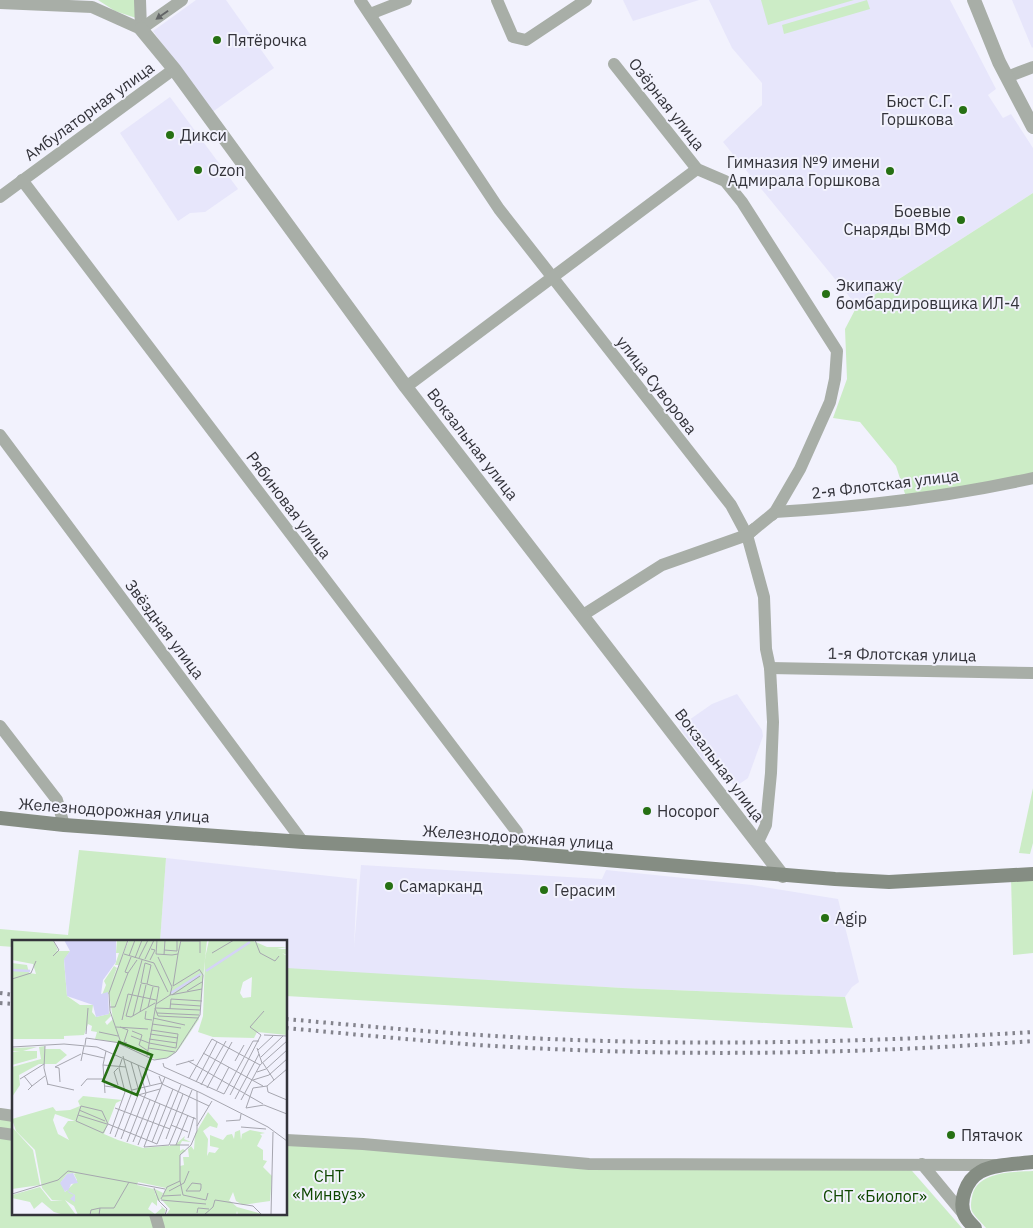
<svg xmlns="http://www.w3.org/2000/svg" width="1033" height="1228" font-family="'IBM Plex Sans',sans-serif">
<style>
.built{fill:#e7e6fb}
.green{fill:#ccecc6}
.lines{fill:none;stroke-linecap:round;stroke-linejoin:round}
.minor{stroke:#a8aea7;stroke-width:12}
.tertiary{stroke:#a8aea7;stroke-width:14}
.secondary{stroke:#858d83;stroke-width:14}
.rail{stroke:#84848d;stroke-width:4;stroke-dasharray:2.5 5;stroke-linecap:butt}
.oneway{fill:#626466}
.poi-dot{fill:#267013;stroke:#f2f2fd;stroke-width:2}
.labels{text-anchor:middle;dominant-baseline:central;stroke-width:4;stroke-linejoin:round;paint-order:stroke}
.poi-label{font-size:16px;fill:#33333a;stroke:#f2f2fd;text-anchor:start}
.street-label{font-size:16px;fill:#33333a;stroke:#f2f2fd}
.park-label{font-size:16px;fill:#0f4701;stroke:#f2f2fd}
.inset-river{fill:none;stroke:#d4d3f7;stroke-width:2.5}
.inset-road{fill:none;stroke:#a6a6af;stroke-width:1}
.view{fill:#267013;fill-opacity:0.15;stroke:#267013;stroke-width:2.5}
.inset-edge{fill:none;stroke:#33333a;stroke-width:2.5}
</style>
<rect width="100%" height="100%" fill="#f2f2fd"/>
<g class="built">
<polygon points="196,0 226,0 274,68 211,113 153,31"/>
<polygon points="623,0 699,0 633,21"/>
<polygon points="709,0 950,0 996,89 988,95 1003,118 1011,114 1033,148 1033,193 857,306 723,142 762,105 762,83 732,48"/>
<polygon points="1012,0 1033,0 1033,47 1032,48"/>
<polygon points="170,97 238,189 205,212 190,213 178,221 120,133"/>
<polygon points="737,694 762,730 763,736 748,778 735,787 711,756 704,761 679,727 712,704"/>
<polygon points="166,858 357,879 354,947 361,865 602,879 606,870 752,885 838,899 859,982 852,987 845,997 623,988 286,970 286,942 160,942"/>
</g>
<g class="green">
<polygon points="98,0 136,0 136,18 115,11"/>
<polygon points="761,0 854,0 768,25"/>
<polygon points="867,0 870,9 784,34 782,25"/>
<polygon points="1033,193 1033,478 907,500 896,466 860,422 833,418 847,379 845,329 857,306"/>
<polygon points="1033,788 1033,843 1030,854 1019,853"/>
<polygon points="79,850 166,858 160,942 14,942 14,947 0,946 0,929 68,935"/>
<polygon points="1033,874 1033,953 1013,955 1011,877"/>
<polygon points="286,968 623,988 845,997 853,1028 286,996"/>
<polygon points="0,1114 14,1116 14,1214 286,1214 286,1140 589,1164 906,1164 962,1228 0,1228"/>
<path d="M1033 1171V1228H986C982 1223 976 1218 973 1213 970 1209 971 1202 972 1197 976 1171 1013 1172 1033 1171Z"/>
</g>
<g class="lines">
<g class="minor">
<polyline points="140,0 141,29"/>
<polyline points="360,0 499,209 731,505 747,535 764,597 766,649 770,668 773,722 771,773 766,825 758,842"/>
<polyline points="497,0 513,37 526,40 586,0"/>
<polyline points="0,3 92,7 141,29"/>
<polyline points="370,14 406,0"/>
<polyline points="141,29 182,0"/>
<polyline points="614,64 697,169 725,181 742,202 837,351 835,379 830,402 800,469 775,512 747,535"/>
<polyline points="1007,77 1033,67"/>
<polyline points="22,180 517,832 522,853"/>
<polyline points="0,197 174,69"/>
<polyline points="406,387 697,169"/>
<polyline points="0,435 303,842"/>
<path d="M772 515 775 512C862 507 948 497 1033 478"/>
<polyline points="583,615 662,565 747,535 754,529"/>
<polyline points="770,668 1033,673"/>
<polyline points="0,726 57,800 64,825"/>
<polyline points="0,1114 14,1116"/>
<polyline points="0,1133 14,1135"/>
<polyline points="286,1140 363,1144 589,1164 995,1165"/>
<polyline points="922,1164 965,1216"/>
<polyline points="155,1214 159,1228"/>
</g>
<g class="tertiary">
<polyline points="974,0 999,62 1033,127"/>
<polyline points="141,29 174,69 406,387 783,876"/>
</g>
<g class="secondary">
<polyline points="0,818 64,825 303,842 522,853 835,879 889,882 1033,874"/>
<path d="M975 1228C972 1225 967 1220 965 1216 958 1202 966 1180 980 1172 994 1164 1017 1164 1033 1162"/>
</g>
<g class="rail">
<polyline points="0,993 14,995"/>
<polyline points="0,1003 14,1004"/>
<path d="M286 1019C374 1027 462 1035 550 1039 711 1046 872 1042 1033 1032"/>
<path d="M286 1028C350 1034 414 1040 478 1045 663 1057 849 1055 1033 1041"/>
</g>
</g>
<defs><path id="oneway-solid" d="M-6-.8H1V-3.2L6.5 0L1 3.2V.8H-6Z" transform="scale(1.25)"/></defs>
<use class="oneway" href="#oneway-solid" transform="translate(162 15) rotate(145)"/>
<g class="poi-dot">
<circle cx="217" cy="40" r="5"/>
<circle cx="963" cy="110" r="5"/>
<circle cx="170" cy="135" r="5"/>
<circle cx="198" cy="170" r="5"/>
<circle cx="890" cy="171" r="5"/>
<circle cx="961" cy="220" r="5"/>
<circle cx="826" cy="294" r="5"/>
<circle cx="647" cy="811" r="5"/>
<circle cx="389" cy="886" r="5"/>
<circle cx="544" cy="890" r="5"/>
<circle cx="825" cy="918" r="5"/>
<circle cx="951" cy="1135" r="5"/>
</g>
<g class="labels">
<g class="poi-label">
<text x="227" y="40">Пятёрочка</text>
<text x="953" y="101" text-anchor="end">Бюст С.Г.<tspan x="953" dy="18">Горшкова</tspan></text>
<text x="180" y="135">Дикси</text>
<text x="880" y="162" text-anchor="end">Гимназия №9 имени<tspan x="880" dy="18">Адмирала Горшкова</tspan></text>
<text x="208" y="170">Ozon</text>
<text x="951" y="211" text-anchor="end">Боевые<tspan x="951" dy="18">Снаряды ВМФ</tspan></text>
<text x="836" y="285">Экипажу<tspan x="836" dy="18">бомбардировщика ИЛ-4</tspan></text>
<text x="657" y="811">Носорог</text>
<text x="399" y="886">Самарканд</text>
<text x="554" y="890">Герасим</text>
<text x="835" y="918">Agip</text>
<text x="961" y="1135">Пятачок</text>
</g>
<g class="street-label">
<text transform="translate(667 104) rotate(52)">Озёрная улица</text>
<text transform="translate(89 111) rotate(-36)">Амбулаторная улица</text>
<text transform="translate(657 385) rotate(52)">улица Суворова</text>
<text transform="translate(473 444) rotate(52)">Вокзальная улица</text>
<text transform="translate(885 484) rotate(-7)">2-я Флотская улица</text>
<text transform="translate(289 505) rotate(53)">Рябиновая улица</text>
<text transform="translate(165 629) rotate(53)">Звёздная улица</text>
<text transform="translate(902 654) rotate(1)">1-я Флотская улица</text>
<text transform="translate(720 765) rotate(53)">Вокзальная улица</text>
<text transform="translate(114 810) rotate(4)">Железнодорожная улица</text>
<text transform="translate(518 837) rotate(4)">Железнодорожная улица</text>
</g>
<g class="park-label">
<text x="329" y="1176">СНТ<tspan x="329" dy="18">«Минвуз»</tspan></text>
<text x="875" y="1196">СНТ «Биолог»</text>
</g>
</g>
<g transform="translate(12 940)">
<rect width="275" height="275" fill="#f2f2fd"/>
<path d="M0 0H41L46 10 44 11H58L52 20 55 56 68 65H81L80 72 84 77 97 74V71L99 76 93 82 95 85 101 79 97 54 90 55 94 45 92 41 102 26 105 28 99 43 107 25H103L107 13H104L105 0H116L108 21 117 0H195L187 79 167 109 158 117 145 120 109 103 83 99 85 92 79 91 80 86 76 84 72 95 52 96V99H0V23L15 25 17 33 24 34 21 24 0 20ZM197 0H239L255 7H275L265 9H275V15L270 13 275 16V95L245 92 242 98 201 97 186 92 191 76 193 18ZM240 37 239 57 231 58 228 53 231 42ZM33 106V109H48L55 115 44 124H27L7 135 8 145 0 157V127L29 119 27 107ZM25 107 11 111H25V118L0 125V112L8 111H0V108ZM71 156 110 160 104 163 92 194 106 200 131 208 163 205 173 196 172 199 179 202 170 201 168 205V211L171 209 174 211 168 215V226L172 225 171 217H177L176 209 179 206 182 210 183 194 196 172 206 184 205 188 198 186 191 191 196 199 195 216 197 212 203 213 207 208 198 206V195L211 200 215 195 220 194 222 199 223 192 228 190 229 200 230 194 238 190 253 193 248 194 250 196 245 206 251 210V220L255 221 251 227 260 236 258 261 231 265 224 261 221 252 217 261 198 260 218 261 225 267 254 275H226L225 271 224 275H154L158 269 149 259 154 248 126 242 125 245 142 249 145 259 143 249 151 253 148 261 145 260V266L140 262 136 269 143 274 150 268 148 265 154 270 152 275H66L62 266 53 260 64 275H52L42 272 30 262 22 269 18 262 0 258V255L28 247 39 261 51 260H40L30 248 23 210 4 191 0 179 41 167 44 171 58 170 68 166 66 161ZM43 174 63 181H56L51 188 57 200 46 194 41 180ZM64 233 62 234 65 240 53 252 49 242 55 234ZM0 187 21 210 28 245 0 249Z" fill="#ccecc6" fill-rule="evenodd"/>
<path d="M52 0H104V22L91 40 89 54 96 52 97 74 84 77 81 65 55 56 52 19 58 11ZM61 233 66 243 59 244 56 251 63 255V262L58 259 62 255 57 253 55 250 53 252 48 243 55 234Z" fill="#d4d3f7"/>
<path class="inset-river" d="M0 30 18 31M194 31 238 2M159 53 189 34"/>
<path class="inset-road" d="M145 0 144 14 160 15 166 14 169 0M243 0 248 13 263 21 267 16M169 1H188V13M152 10 165 11V0M200 13 222 0M112 14 142 23 156 52M166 14 161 46 187 30M152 15 153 0M41 16 47 10 41 0M117 16 123 0M146 17 160 47 158 55M123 18 130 0M127 18 136 0M133 19 142 0M130 20 114 76 119 77 143 63M138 20 143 10 139 9M116 33 113 32 119 17M0 39 19 33 24 21M175 51 190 42M160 55 188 36M144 64 158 55 190 49M159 64 189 66M98 67H103L116 33 125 20M136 67 141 47M143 68 146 76 186 78M144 68 188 70M158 69 159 59 190 61M134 71 133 79 140 80M128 72 134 45M145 73 187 75M121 76 129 44M141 78 173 85M110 80 116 54 144 60M140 84 169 88M104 87 136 89M108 87 116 90 112 102 115 103M120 91 130 95 127 105 136 111M87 92 106 96M74 94 76 68M138 94 166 98M252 95 275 96M119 96 137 103M137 99 165 103M137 103 164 108 166 94 139 90M108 104 142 120 155 118 164 112 188 75 191 35 187 29M73 105 74 98 109 103 98 71 97 53 116 0M33 106 32 128 36 145M0 107 52 104 85 107 189 153 256 187 275 201M136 108 163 112M245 108 250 123M246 110 261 96M70 113 92 118M191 113 251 146M111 116 120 152M135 116 147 47 141 46 135 44 129 43 133 23 139 25 135 44M249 117 271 96M69 121 72 106M176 121 251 164M223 121 232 105M119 122 126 148M151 123 152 127 212 154 241 101H247M251 123 262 140M91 125 114 127M126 125 134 153M164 125 182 120M43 127 69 114M43 127 47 128 48 142M133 129 138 145M245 132 254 129 275 110M12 136 20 146 16 150M147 136 150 144 197 166M8 139 32 124M177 139 200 99 248 125M241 140 257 135 275 119M184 142 205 102M35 144 62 150M106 145 102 132 106 128M189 145 214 101M20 146 33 136M69 146 75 139H93M93 146 113 149M255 146 275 129M195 148 220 102M120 150 150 143M205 150 217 127M185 151V191L179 205 168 215V241L171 255 194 260 196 253M120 152 184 179M256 152 255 146 241 148 234 168 252 165 275 174M256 152 275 160M93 153 91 125 94 111M218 155 249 95 238 87 252 71M223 159 247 114M229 160 248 125 275 101M148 164 132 207 157 205 180 150M69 166 90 171 96 184 91 193 64 181ZM103 168 158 189M67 170 93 181M66 175 95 184M214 181 228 180 229 174M96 184 145 204 169 145M159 185 176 192M185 186 200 161M229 187 254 189M98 194 113 152 107 128 110 119M103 197 120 152M176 198 182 177M109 199 126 155 148 149M154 199 171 154M115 202 134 153M121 202 138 160M140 202 161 149M126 205 153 137M158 205H177M164 205 176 175M142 248 147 261 155 269 153 275M157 251 172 243 177 231M174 251 180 243 189 244V248M174 251H188L189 248M0 254 46 240 56 231 153 249M151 256 169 255M149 259 155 247 168 241M149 260 194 264M88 268H102L117 242M185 273 186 268 197 269M78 275 79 270 88 268 87 275M192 275 201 267 203 260 241 266 250 275M259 275 261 192"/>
<path class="view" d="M107 102 140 115 125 155 91 141Z"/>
<rect width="275" height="275" class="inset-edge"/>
</g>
</svg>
